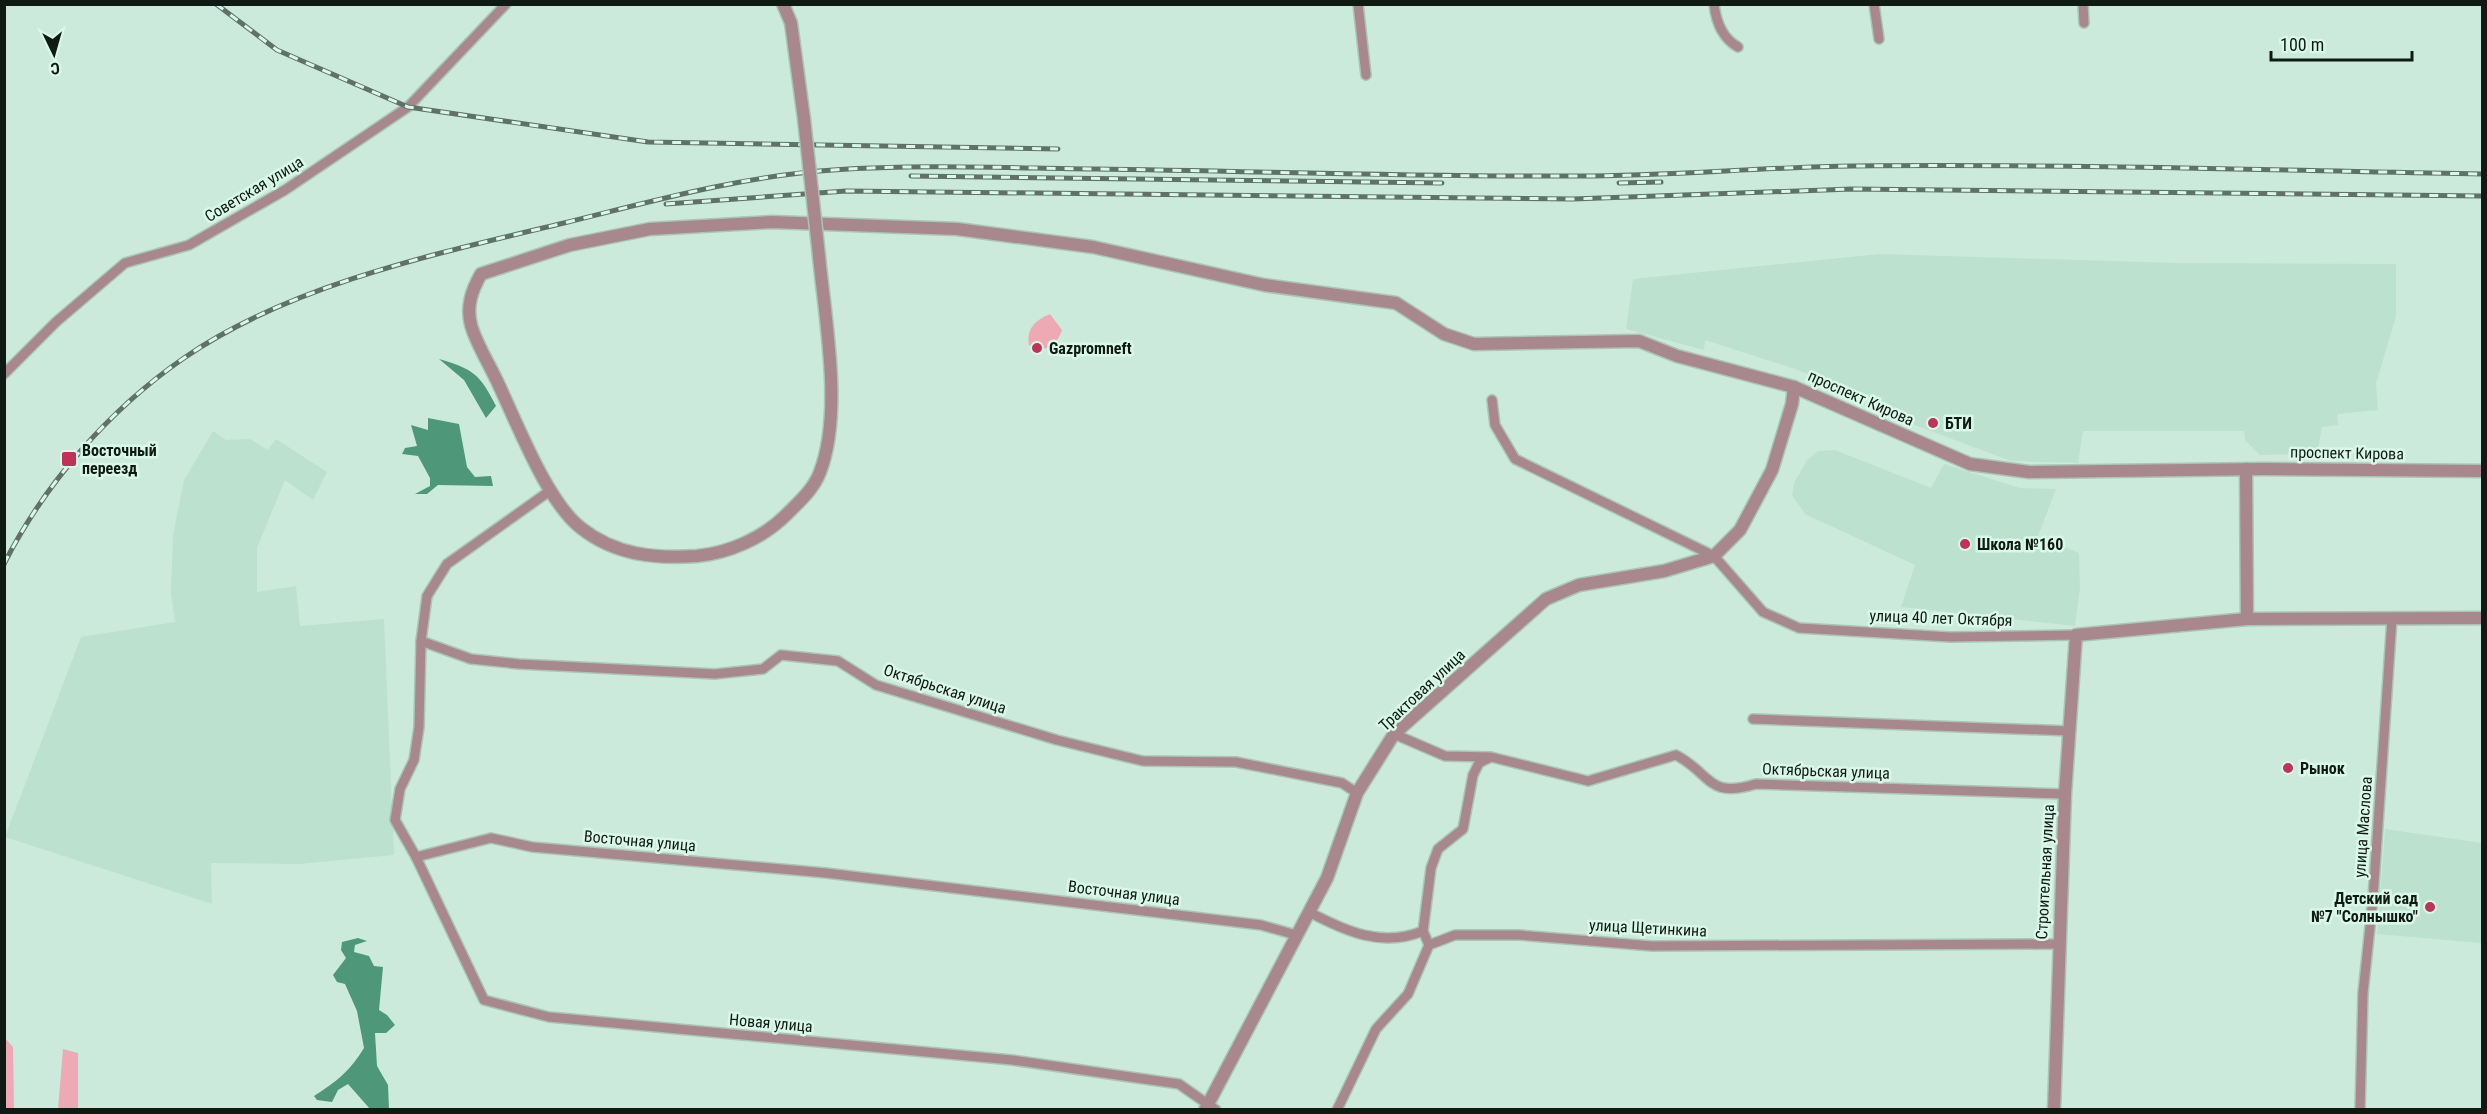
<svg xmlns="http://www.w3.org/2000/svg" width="2487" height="1114" font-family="'Roboto Condensed',sans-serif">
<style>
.built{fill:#bce1cf}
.green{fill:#eeaab4}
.water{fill:#4e9879}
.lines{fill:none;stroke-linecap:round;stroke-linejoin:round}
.minor-casing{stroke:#aac5b8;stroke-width:12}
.tertiary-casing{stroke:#aac5b8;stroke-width:15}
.minor{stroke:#a8888c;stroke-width:9}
.tertiary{stroke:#a8888c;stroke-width:12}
.rail-casing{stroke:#5f7168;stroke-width:5}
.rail{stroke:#daf8e9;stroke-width:3;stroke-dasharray:9;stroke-linecap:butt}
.tertiary-bridge-casing{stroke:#aac5b8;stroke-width:15;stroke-linecap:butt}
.tertiary-bridge{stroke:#a8888c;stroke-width:12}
.poi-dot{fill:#c13259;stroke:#daf8e9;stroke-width:2}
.labels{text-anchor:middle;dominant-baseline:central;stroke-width:5;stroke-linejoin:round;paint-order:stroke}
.street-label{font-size:16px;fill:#101a15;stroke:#daf8e9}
.poi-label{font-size:16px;font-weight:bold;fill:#101a15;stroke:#daf8e9;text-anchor:start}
</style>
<rect width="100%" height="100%" fill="#cceadc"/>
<g class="built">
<polygon points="1880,254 2176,263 2396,264 2396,316 2376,384 2378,410 2337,414 2338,425 2322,427 2317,454 2260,455 2245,440 2244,431 2083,431 2078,463 2011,461 1896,418 1898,410 1795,369 1705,340 1704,350 1626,329 1633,279"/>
<polygon points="213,431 226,440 250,439 268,450 276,439 327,472 313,500 285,480 257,548 257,592 296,586 300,626 384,619 394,855 299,864 211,863 212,904 5,837 81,637 175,622 171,594 173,535 184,480"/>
<polygon points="1835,450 1931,488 1944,464 2020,488 2056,489 2038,536 2079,553 2080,588 2075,626 1901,607 1915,565 1805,514 1792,495 1794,483 1807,460 1818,451"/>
<polygon points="2385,829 2482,843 2481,943 2377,934"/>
</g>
<g class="green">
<path d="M1050 314 1062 330C1056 347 1045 353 1029 345 1026 328 1036 320 1050 314Z"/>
<polygon points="5,1038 13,1047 14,1109 5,1109"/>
<polygon points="63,1049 78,1053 78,1109 58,1109"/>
</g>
<g class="water">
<path d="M439 359C473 369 480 374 496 406L486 418 464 380Z"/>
<polygon points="428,418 459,424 467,467 475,477 491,476 493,486 438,485 427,494 415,494 430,486 430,478 418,456 402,454 405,448 417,446 411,425 428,430"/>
<path d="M358 938 367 941 355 945 354 952 369 956 374 966 383 967 379 1010 387 1015 395 1025 386 1033H375L377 1066 388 1085 389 1109H370L348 1084 338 1090 332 1102 317 1100 314 1096C335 1083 351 1070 364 1048L357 1011 345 984 337 982 333 975 346 958 341 950 342 942Z"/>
</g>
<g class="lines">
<g class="minor-casing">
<g id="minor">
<polyline points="1358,4 1366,75"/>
<path d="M1714 4C1716 22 1722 38 1738 47"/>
<polyline points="1874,4 1879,39"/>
<polyline points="2083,4 2084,23"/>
<polyline points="4,374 56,322 125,263 189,245 285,190 408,107 506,4"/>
<polyline points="1492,400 1495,425 1515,459 1714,556 1763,612 1799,628 1950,637 2076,635"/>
<polyline points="551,490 447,564 427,596 421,641 419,727 414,760 400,789 395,820 416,857 491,838 532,847 826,873 1261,925 1296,935"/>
<polyline points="421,641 471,659 519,664 715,674 763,669 781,655 838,661 876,685 1057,740 1143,761 1236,762 1342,783 1357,793"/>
<polyline points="1753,719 2069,731"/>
<path d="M1394 734 1445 756 1491 757 1588 781 1676 755C1712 774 1707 799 1756 784L2065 794"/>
<polyline points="416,857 484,1000 549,1017 1012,1060 1179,1084 1216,1110"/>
<path d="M1309 912C1345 931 1382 948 1423 931"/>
<polyline points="1429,945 1423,931 1431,868 1438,849 1463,829 1473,775 1479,763 1489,758"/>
<polyline points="1337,1110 1376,1029 1408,994 1429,945 1455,935 1519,935 1652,946 2059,944"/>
<polyline points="2360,1110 2363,993 2373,898 2392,618"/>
</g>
</g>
<g class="tertiary-casing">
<g id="tertiary">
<polyline points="783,4 791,23 804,119"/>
<path d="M819 256C825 320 843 412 820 472 814 489 798 503 786 515 763 538 729 553 697 556 655 559 615 555 581 528 546 501 516 420 496 379 488 362 476 343 471 325 466 306 472 290 481 274L570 245 650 229 772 222 957 229 1093 247 1264 285 1396 303 1444 334 1474 344 1639 341 1677 356 1794 387 1970 464 2029 472 2263 469 2482 471"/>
<polyline points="2246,469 2247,619"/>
<polyline points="1205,1110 1327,878 1357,793 1394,734 1546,599 1579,585 1664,571 1714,556 1740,530 1772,470 1792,404 1794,387"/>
<polyline points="2054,1110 2065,794 2076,635 2247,619 2482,618"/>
</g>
</g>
<use href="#minor" class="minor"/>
<use href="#tertiary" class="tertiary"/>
<g class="rail-casing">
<g id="rail">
<polyline points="216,4 277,50 408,107 648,142 1058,149"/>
<polyline points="911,176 1442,183"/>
<polyline points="1619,183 1661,182"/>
<polyline points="666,204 846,191 1573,199 1852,189 2482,196"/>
<path d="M4 564C45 483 110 409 184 358 291 284 439 253 564 223 653 201 742 176 833 170 920 164 1008 168 1095 169 1256 171 1418 177 1579 176 1671 176 1763 167 1854 166 2064 164 2273 170 2482 174"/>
</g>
</g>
<use href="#rail" class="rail"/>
<g class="tertiary-bridge-casing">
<polyline id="tertiary-bridge" points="804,119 819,256"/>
</g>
<use href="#tertiary-bridge" class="tertiary-bridge"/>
</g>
<g class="poi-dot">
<circle cx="1037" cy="348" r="6"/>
<circle cx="1933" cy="423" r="6"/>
<rect x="61" y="451" width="16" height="16" rx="3"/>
<circle cx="1965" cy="544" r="6"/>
<circle cx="2288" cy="768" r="6"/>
<circle cx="2430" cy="907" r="6"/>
</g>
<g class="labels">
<g class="street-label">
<text transform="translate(254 189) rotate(-31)">Советская улица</text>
<text transform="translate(1861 398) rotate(24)">проспект Кирова</text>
<text transform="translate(2347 453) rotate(1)">проспект Кирова</text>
<text transform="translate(1941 618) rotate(2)">улица 40 лет Октября</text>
<text transform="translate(945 689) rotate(18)">Октябрьская улица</text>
<text transform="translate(1422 690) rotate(-43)">Трактовая улица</text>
<text transform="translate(1826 771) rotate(2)">Октябрьская улица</text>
<text transform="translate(2363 827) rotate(-86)">улица Маслова</text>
<text transform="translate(640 841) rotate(5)">Восточная улица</text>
<text transform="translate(2045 872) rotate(-87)">Строительная улица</text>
<text transform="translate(1124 893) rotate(7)">Восточная улица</text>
<text transform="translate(1648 928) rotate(3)">улица Щетинкина</text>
<text transform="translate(771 1023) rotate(5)">Новая улица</text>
</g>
<g class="poi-label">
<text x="1049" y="348">Gazpromneft</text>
<text x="1945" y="423">БТИ</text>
<text x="82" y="450">Восточный<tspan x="82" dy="18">переезд</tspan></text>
<text x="1977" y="544">Школа №160</text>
<text x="2300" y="768">Рынок</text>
<text x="2418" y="898" text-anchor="end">Детский сад<tspan x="2418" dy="18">№7 "Солнышко"</tspan></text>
</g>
</g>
<rect width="2487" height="1114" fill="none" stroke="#101a15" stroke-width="12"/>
<g transform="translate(54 54) rotate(175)" stroke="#daf8e9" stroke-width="4.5" paint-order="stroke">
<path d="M0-4.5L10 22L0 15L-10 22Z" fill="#101a15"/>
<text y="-9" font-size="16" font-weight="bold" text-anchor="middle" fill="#101a15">С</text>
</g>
<path d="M2271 51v9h141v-9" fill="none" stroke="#101a15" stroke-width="3"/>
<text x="2280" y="51" font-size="18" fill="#101a15" stroke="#daf8e9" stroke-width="4.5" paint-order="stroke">100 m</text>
</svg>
